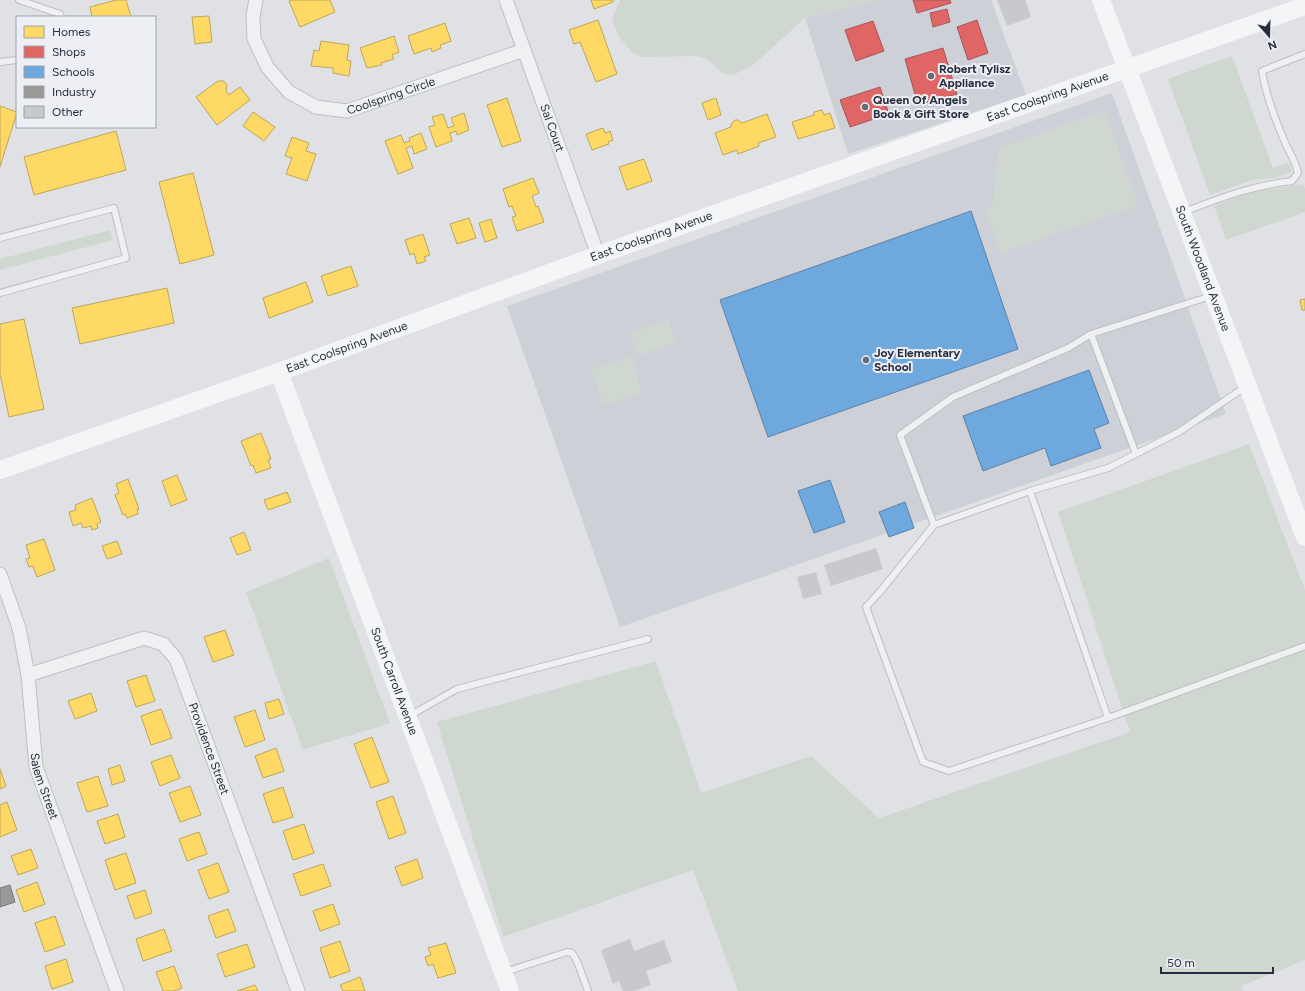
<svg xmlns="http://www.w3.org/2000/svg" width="1305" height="991" font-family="Figtree,sans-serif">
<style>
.built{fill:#ced0d8}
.green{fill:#cfd8d0}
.homes{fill:#ffd966;stroke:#bea55a}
.shops{fill:#e06666;stroke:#a8555a}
.schools{fill:#6fa8dc;stroke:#5983ad}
.industry{fill:#999;stroke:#77797e}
.building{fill:#c8c9cd}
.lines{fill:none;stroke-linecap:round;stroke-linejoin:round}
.lane-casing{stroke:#bebfc3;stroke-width:8}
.street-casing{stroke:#bebfc3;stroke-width:15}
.lane{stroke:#eff0f2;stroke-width:6}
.street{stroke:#eff0f2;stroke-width:13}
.secondary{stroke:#f4f5f6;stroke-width:18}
.poi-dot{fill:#686c78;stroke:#edeff5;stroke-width:1.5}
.labels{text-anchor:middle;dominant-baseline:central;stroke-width:4;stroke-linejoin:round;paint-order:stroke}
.poi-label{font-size:12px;font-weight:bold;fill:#272d3e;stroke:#edeff5;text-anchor:start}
.street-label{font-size:12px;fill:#272d3e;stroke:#edeff5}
</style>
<rect width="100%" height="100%" fill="#e0e1e5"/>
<g class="built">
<polygon points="877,0 991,0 1026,95 848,154 805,18"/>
<polygon points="1112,93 1226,414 620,627 507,306"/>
</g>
<g class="green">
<polygon points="620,0 877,0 805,18 752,66 733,75 722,73 707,59 696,56 643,57 633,53 619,37 612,19"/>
<polygon points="1232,56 1273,168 1287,163 1290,166 1292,172 1273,178 1252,180 1210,195 1168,79"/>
<polygon points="1105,111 1138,205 1001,253 986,211 992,208 999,148"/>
<polygon points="1303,184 1305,189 1305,212 1226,240 1214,206 1246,193"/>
<polygon points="110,230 113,240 0,270 0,259"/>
<polygon points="668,319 676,342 639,355 630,333"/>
<polygon points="631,357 642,393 603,405 592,370"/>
<polygon points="1249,444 1305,590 1305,960 1241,986 1243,991 738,991 693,870 503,937 437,722 656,661 701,793 811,756 879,818 1130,732 1058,512"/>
<polygon points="329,558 390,723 303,750 246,592"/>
</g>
<g class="homes">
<polygon points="116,0 126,0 131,17 92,17 90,7"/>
<polygon points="291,0 330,0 335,12 300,27 289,1"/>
<polygon points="591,0 613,0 613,2 594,9"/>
<polygon points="209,16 212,42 195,44 192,17"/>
<polygon points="598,20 617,74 596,82 580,42 574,44 569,30"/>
<polygon points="445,23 451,41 440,45 441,48 432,52 431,48 414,54 408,36"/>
<polygon points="394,36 399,52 392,55 394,59 381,63 382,65 367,68 360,48"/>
<polygon points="321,41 349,45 347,60 351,61 349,76 333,73 333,68 311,66 314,50 319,51"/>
<polygon points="218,81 224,81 227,85 226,91 229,95 240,87 250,100 217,125 196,97"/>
<polygon points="507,98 521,141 502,147 487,105"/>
<polygon points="716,98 721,115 708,120 702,103"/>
<polygon points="0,106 17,112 0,167"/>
<polygon points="822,110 824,115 830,113 835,128 798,139 792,122 814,115 814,112"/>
<polygon points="253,112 275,127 264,141 243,126"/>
<polygon points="464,113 469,130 457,135 456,131 450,133 452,141 436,147 429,127 435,125 432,117 443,114 448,128 454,126 451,118"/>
<polygon points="767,114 776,137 758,143 759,146 738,154 737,150 723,155 715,133 731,127 731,124 735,120 738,120 742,123"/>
<polygon points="603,128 605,133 610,131 613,140 608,142 609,144 592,150 586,134"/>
<polygon points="116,131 126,170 34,195 24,157"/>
<polygon points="421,133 427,149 414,154 412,146 406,148 413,168 398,174 385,141 401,135 404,143 410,141 409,138"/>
<polygon points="292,137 309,143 306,151 316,154 307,181 286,174 292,158 285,156"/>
<polygon points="644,159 652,181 627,190 619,167"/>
<polygon points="193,173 214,255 180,264 159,182"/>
<polygon points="533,178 539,193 532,196 536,207 538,206 544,222 517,231 512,217 516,216 512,206 509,207 503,189"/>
<polygon points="469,218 476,238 457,244 450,224"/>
<polygon points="491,219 497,238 485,242 479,223"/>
<polygon points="423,234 430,255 424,257 426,261 417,264 414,253 410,255 405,240"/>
<polygon points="351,266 358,286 328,296 321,276"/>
<polygon points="306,282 313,302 269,318 263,298"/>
<polygon points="167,288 174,323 80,344 72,308"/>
<polygon points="1305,299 1305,310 1302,310 1300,300"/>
<polygon points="24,319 44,409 9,417 0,374 0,324"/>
<polygon points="261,433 271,459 268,460 271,468 256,473 253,465 251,466 241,441"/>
<polygon points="177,475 187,500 171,506 162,481"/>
<polygon points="128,479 139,509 137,509 138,514 127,518 125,514 123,515 115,495 119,493 116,484"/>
<polygon points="287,492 291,502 268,510 264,500"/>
<polygon points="92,498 101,522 97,524 98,528 92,530 91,526 83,528 81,523 73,526 69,512 76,510 75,505"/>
<polygon points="244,532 251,550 237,555 230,538"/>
<polygon points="44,539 55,570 37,577 33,566 29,567 26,559 30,558 26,545"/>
<polygon points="117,541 122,554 107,559 102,546"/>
<polygon points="225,630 234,655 213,662 204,637"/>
<polygon points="146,675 155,701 136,707 127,681"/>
<polygon points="91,693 97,711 75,719 68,701"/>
<polygon points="279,699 284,714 269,719 265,703"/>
<polygon points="161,709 172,738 151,745 141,716"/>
<polygon points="255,710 265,740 245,747 234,717"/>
<polygon points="372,737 389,782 371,788 354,744"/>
<polygon points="276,748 284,771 263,778 255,756"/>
<polygon points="171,755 180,778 160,786 151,762"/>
<polygon points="120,765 125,781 112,785 108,769"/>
<polygon points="0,769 6,786 0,789"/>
<polygon points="98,776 108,806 87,812 77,783"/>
<polygon points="190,786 201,815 180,822 169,793"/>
<polygon points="283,787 293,817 273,823 263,794"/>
<polygon points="393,796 406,833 389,839 376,802"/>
<polygon points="7,802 17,830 0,837 0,805"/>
<polygon points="118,814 125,837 105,844 97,821"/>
<polygon points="304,824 314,853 293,860 283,831"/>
<polygon points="199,832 207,854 187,861 179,839"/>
<polygon points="31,849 38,868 18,875 11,856"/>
<polygon points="126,853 136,883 115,890 105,860"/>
<polygon points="417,859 423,878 402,886 395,867"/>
<polygon points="218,863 229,892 209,899 198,870"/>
<polygon points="323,864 331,886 301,896 293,874"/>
<polygon points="37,882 45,904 24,912 16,890"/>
<polygon points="145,890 152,913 135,919 127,896"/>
<polygon points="333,904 340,924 320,931 313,911"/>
<polygon points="228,909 236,931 216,938 208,916"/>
<polygon points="55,916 65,945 45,952 35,923"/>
<polygon points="164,929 172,951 143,961 136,939"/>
<polygon points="340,941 350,971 330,978 320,948"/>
<polygon points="446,943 456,973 438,978 433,964 428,966 425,957 431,955 428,948"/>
<polygon points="247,944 255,967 225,977 217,954"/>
<polygon points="66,959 73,982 52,989 45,966"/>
<polygon points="174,966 182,988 174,991 163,991 156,972"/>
<polygon points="360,977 365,991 343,991 340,985"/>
<polygon points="255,985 258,991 237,991"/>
</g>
<g class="shops">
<polygon points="913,0 950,0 951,3 917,13"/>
<polygon points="947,9 950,22 933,27 930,13"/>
<polygon points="977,20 988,53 968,60 957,27"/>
<polygon points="873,21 884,51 856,61 845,30"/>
<polygon points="943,48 957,94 918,105 905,59"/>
<polygon points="880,87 889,114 850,127 840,100"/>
</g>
<g class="schools">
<polygon points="971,211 1018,349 768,437 720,300"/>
<polygon points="1089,370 1109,423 1094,429 1101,448 1051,466 1045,448 983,471 963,416"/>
<polygon points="830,480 845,522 814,533 798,491"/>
<polygon points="905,502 914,528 889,537 879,512"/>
</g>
<polygon class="industry" points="10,885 15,902 0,907 0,888"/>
<g class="building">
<polygon points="997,0 1025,0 1031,17 1007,26"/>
<polygon points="876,548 883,569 831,586 824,565"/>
<polygon points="816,572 822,594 803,599 797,577"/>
<polygon points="630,939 634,951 664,940 672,962 646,971 651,985 634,991 623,991 619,981 613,984 601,950"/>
</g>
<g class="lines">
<g class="lane-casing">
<g id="lane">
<polyline points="19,0 60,14 61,17"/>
<polyline points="0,62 17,60"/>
<path d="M1184 212C1222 197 1251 186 1292 181L1298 173C1296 162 1291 155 1286 145 1276 122 1266 96 1262 71L1305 54"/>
<polyline points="0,238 114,208 126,258 0,293"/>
<polyline points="1091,334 1136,454"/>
<polyline points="1030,491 934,525 879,593 866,607 923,762 949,771 1108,718 1030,491 1108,468 1179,432 1245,387"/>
<polyline points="934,525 900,435 953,397 1068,348 1091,334 1211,296"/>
<polyline points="409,716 457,689 648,639"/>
<polyline points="1108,718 1305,646"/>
<polyline points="505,972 567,952 572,953 577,961 588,991"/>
</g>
</g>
<g class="street-casing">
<g id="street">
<path id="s1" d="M256 0 253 16 254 39 268 68 289 92 316 107 347 111 524 50"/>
<path id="s2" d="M506 0 598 255"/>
<path id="s3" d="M0 574 19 628 28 675 36 767 117 991"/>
<path id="s4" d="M28 675 144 638 163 644 176 659 298 991"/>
</g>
</g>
<use href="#lane" class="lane"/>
<use href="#street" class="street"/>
<g class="secondary">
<path id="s5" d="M1101 0 1305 537"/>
<path id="s6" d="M279 372 510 991"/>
<path id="s7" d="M0 470 279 372 598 255 1305 6"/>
</g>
</g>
<g class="poi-dot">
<circle cx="931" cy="76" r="4"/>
<circle cx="865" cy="107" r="4"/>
<circle cx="866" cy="360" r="4"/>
</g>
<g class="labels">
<g class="poi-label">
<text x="939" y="69">Robert Tylisz<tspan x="939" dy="14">Appliance</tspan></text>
<text x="873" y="100">Queen Of Angels<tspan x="873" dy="14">Book &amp; Gift Store</tspan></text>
<text x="874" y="353">Joy Elementary<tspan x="874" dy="14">School</tspan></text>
</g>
<g class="street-label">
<text stroke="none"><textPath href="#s1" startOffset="212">Coolspring Circle</textPath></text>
<text stroke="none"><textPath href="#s7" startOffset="1112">East Coolspring Avenue</textPath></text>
<text stroke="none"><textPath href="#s2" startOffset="136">Sal Court</textPath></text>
<text stroke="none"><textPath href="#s7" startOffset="692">East Coolspring Avenue</textPath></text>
<text stroke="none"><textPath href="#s5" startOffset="287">South Woodland Avenue</textPath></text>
<text stroke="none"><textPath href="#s7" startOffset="368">East Coolspring Avenue</textPath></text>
<text stroke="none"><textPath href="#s6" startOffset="330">South Carroll Avenue</textPath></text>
<text stroke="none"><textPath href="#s4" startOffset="257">Providence Street</textPath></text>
<text stroke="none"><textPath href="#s3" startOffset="218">Salem Street</textPath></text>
</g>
</g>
<rect x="16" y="16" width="140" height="112" fill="#edeff5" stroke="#9ea1ac"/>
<rect x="24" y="26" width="20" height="12" fill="#ffd966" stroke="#9ea1ac"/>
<text x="52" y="36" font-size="12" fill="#272d3e">Homes</text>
<rect x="24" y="46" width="20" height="12" fill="#e06666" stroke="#9ea1ac"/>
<text x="52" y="56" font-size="12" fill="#272d3e">Shops</text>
<rect x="24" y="66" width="20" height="12" fill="#6fa8dc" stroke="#9ea1ac"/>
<text x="52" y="76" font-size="12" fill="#272d3e">Schools</text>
<rect x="24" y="86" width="20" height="12" fill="#999999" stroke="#9ea1ac"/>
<text x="52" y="96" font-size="12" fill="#272d3e">Industry</text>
<rect x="24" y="106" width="20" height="12" fill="#c8c9cd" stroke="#9ea1ac"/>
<text x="52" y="116" font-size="12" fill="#272d3e">Other</text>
<g transform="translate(1269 36) rotate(160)" stroke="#edeff5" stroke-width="3" paint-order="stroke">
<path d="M0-3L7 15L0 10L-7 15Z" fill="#272d3e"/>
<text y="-6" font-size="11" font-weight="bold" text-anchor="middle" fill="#272d3e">N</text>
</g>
<path d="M1161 967v6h112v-6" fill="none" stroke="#272d3e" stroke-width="2"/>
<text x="1167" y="967" font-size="12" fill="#272d3e" stroke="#edeff5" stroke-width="3" paint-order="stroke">50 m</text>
</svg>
